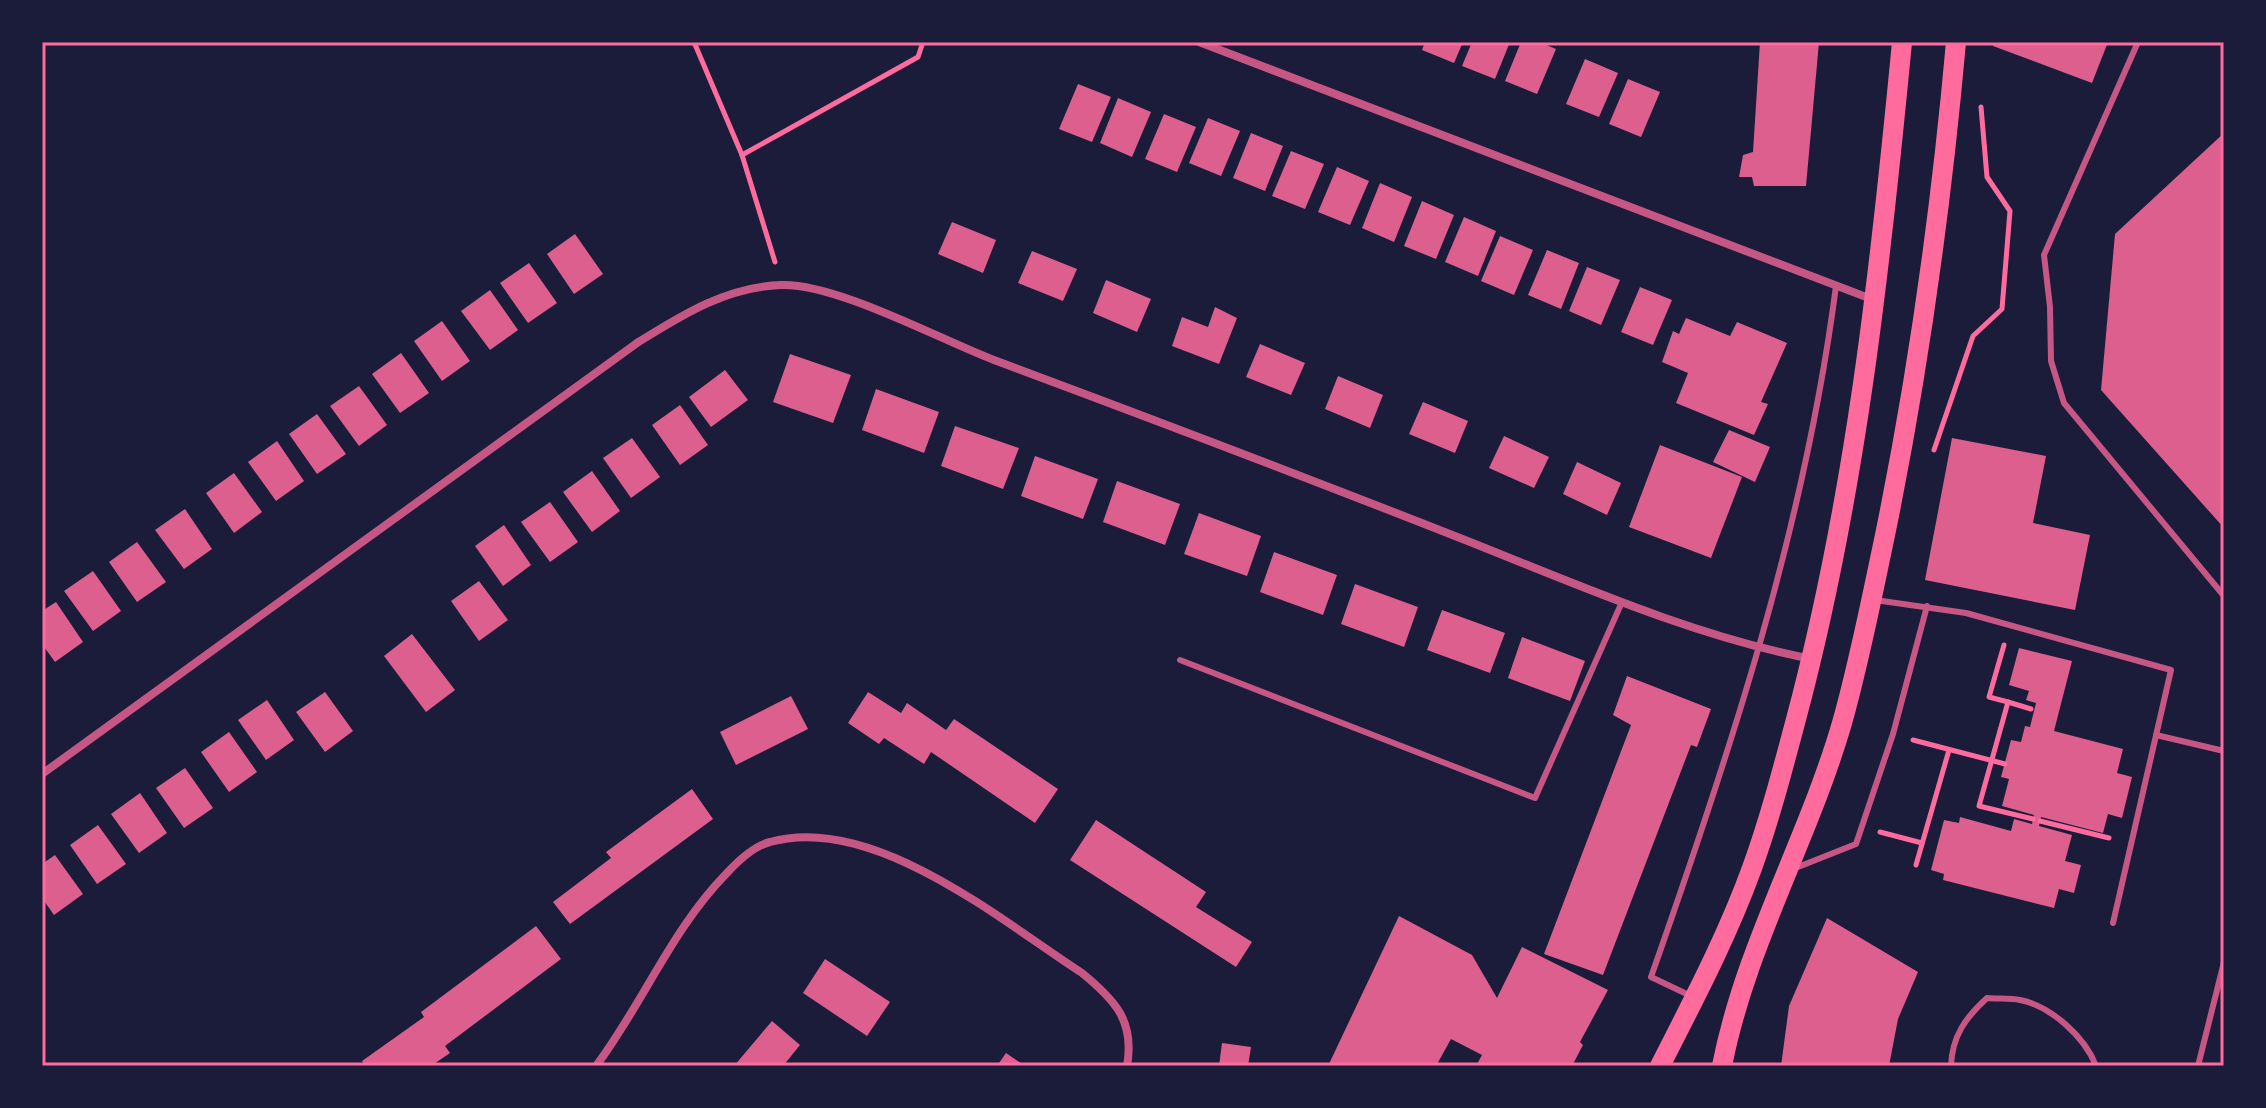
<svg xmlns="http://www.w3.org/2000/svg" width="2266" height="1108" font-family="'Playfair Display',serif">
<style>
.building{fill:#dd5f8e}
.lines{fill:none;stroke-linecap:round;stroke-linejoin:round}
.path{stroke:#ff6b9d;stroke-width:5}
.service{stroke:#c65784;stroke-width:6}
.minor{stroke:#c65784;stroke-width:8}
.primary{stroke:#ff6b9d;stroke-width:20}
.neatline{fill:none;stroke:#ff6b9d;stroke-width:3}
</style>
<rect width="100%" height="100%" fill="#1b1b3a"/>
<g class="building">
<polygon points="1425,42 1463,42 1454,63 1422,50"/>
<polygon points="1472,42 1510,42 1495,79 1462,66"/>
<polygon points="1521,42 1539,42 1556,49 1537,94 1505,81"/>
<polygon points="1760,42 1819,42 1806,186 1754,186 1752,177 1739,177 1743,155 1753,152"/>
<polygon points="1994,42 2108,42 2092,83 1993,46"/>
<polygon points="1585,59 1618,73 1599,117 1566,104"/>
<polygon points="1628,79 1660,92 1641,137 1609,124"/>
<polygon points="1078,84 1111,97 1092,142 1059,129"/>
<polygon points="1118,98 1151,112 1132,157 1100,143"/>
<polygon points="1164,114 1196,127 1177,172 1145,159"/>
<polygon points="1208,118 1240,131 1221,176 1189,163"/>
<polygon points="1251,133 1283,146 1265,191 1233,178"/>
<polygon points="2224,133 2224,528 2101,390 2115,234"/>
<polygon points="1291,151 1324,164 1305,209 1272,196"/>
<polygon points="1337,167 1369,181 1350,225 1318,212"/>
<polygon points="1380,183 1412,197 1394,242 1362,228"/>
<polygon points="1422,201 1454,215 1436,259 1404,246"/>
<polygon points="1464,217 1496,231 1478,276 1445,262"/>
<polygon points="952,222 996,240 983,273 938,254"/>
<polygon points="575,234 603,274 574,294 547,254"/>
<polygon points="1500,236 1533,250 1514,295 1481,281"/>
<polygon points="1547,250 1579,263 1561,309 1528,295"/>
<polygon points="1032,251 1077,269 1063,301 1018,283"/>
<polygon points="529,263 557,303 528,323 500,283"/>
<polygon points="1587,267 1620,280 1601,325 1569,311"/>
<polygon points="1106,280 1151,299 1137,332 1093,313"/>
<polygon points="1640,287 1672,300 1653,345 1621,332"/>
<polygon points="490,290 518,330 490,350 461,311"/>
<polygon points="1215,307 1237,318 1219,364 1172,346 1182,317 1208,327"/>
<polygon points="1686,318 1730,336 1737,322 1787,343 1761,402 1768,404 1754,435 1676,403 1688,373 1662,362 1673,331 1679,334"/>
<polygon points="442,321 470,361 442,381 414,341"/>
<polygon points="1260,344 1305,363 1291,395 1246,377"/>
<polygon points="401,353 429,393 400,413 372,374"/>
<polygon points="790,354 851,375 833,423 773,402"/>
<polygon points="725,370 748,400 711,427 689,397"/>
<polygon points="1338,376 1383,395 1370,428 1325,409"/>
<polygon points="359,386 387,425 359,446 330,406"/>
<polygon points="876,389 939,412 924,453 862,430"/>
<polygon points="1423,402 1468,421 1455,453 1409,434"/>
<polygon points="680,405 708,445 680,465 652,425"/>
<polygon points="317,414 346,454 317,474 289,434"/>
<polygon points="955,426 1019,448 1003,489 941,466"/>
<polygon points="1729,430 1770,447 1755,482 1713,462"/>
<polygon points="1504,436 1549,457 1534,488 1489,468"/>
<polygon points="632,438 660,477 631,498 603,458"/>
<polygon points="1952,438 2046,456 2033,523 2090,535 2075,610 1925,580"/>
<polygon points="277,441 304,481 276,501 248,462"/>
<polygon points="1660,445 1742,477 1711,558 1629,527"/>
<polygon points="1035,456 1098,479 1083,519 1021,496"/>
<polygon points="1577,462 1621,483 1607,515 1563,494"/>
<polygon points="592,471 620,511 592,532 563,492"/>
<polygon points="234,473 262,512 234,533 206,493"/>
<polygon points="1117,481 1180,504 1165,545 1103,522"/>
<polygon points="550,502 578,542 550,562 521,522"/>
<polygon points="185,509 212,549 184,569 155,530"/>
<polygon points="1199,513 1261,536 1247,576 1184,554"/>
<polygon points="504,525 531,565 503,586 475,546"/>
<polygon points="137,542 166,582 137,602 109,562"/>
<polygon points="1274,552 1337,575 1323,615 1260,592"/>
<polygon points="93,571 121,611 93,631 64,591"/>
<polygon points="479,581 508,620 479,641 451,601"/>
<polygon points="1355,584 1418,607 1404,647 1341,624"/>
<polygon points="56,602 83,642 55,662 42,644 42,611"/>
<polygon points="1442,610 1505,633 1490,673 1427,650"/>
<polygon points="412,634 455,690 426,712 384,656"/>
<polygon points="1522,637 1585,661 1570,701 1508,678"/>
<polygon points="2019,648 2072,661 2054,731 2123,749 2117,773 2132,777 2122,818 2108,814 2103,833 2041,817 2039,826 2072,835 2065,861 2081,865 2074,893 2059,889 2054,908 1943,880 1944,874 1931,870 1944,820 1959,823 1960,817 2011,831 2014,819 2032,824 2034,815 2002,806 2009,779 2001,777 2011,740 2021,742 2025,726 2030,727 2036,703 2026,700 2029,691 2009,685"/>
<polygon points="1627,676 1711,709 1697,747 1691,745 1603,975 1544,954 1631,725 1613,715"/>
<polygon points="325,692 353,731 325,752 296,712"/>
<polygon points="868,692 901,713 907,703 946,730 954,719 1058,789 1035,823 931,752 924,764 884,738 879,744 848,723"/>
<polygon points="791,696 808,729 736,765 720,732"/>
<polygon points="267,700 294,740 266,760 238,720"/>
<polygon points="229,732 257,772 229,792 201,752"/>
<polygon points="185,768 213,808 184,828 156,788"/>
<polygon points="692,789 713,819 570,924 553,902 611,858 606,852"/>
<polygon points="140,793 167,833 139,853 111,814"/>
<polygon points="1096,820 1206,892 1196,907 1252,942 1236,967 1070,860"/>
<polygon points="98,825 126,864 97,884 70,845"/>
<polygon points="55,855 83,894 54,915 42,898 42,864"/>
<polygon points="1399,916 1472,955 1497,998 1522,947 1608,990 1580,1042 1583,1045 1572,1066 1476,1066 1482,1055 1451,1039 1436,1066 1328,1066"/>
<polygon points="1827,918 1918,972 1898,1019 1889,1066 1781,1066 1789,1006"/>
<polygon points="536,926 561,959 445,1046 450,1053 431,1066 365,1066 362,1061 424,1017 421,1012"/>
<polygon points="825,959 890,1002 867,1036 803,993"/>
<polygon points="772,1021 800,1045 783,1066 734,1066"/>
<polygon points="1222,1043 1251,1047 1248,1066 1219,1066"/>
<polygon points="1006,1053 1025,1066 997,1066"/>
</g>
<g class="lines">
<g class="path">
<polyline points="694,42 742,155 775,262"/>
<polyline points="742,155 918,57 923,42"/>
<polyline points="1934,450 1973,336 2002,309 2010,211 1987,177 1981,107"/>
<polyline points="2004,645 1989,697 2008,702 1979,806 2033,819"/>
<polyline points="2008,702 2031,709"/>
<polyline points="1913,740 2005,764"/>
<polyline points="2040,821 2109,838"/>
<polyline points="1880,832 1922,843"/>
<polyline points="1916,865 1949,750"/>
</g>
<g class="service">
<polyline points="2138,42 2044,255 2050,307 2051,361 2064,403 2224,596"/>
<polyline points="1875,600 1966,613 2171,670 2113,923"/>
<polyline points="1180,660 1535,798 1622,602"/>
<polyline points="2156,735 2224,751"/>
<polyline points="1793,869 1856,844 1893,734 1927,606"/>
<path d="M1691 996 1651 977C1731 750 1805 525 1836 286"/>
<path d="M1951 1066C1952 1036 1966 1017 1987 998 1998 999 2010 998 2020 1000 2051 1006 2085 1037 2096 1066"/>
<polyline points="2198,1066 2224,962"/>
</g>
<g class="minor">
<polyline points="1199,42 1874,300"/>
<path d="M42 774 637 343C682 315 726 287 781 285 836 283 939 339 994 360 1150 418 1305 477 1460 538 1574 583 1690 635 1811 659"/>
<path d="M596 1066C642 1005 672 929 726 874 737 862 754 846 770 842 873 813 1000 920 1082 973 1115 1000 1135 1021 1127 1066"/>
</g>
<g class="primary">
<path d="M1660 1066C1693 1001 1727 937 1752 868 1769 821 1782 772 1795 723 1855 500 1880 272 1902 42"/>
<path d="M1722 1066C1745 947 1808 840 1842 723 1859 663 1871 601 1884 540 1918 375 1941 210 1956 42"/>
</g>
</g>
<rect width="2266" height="1108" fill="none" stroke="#1b1b3a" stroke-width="88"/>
<rect x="44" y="44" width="2178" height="1020" class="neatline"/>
</svg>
